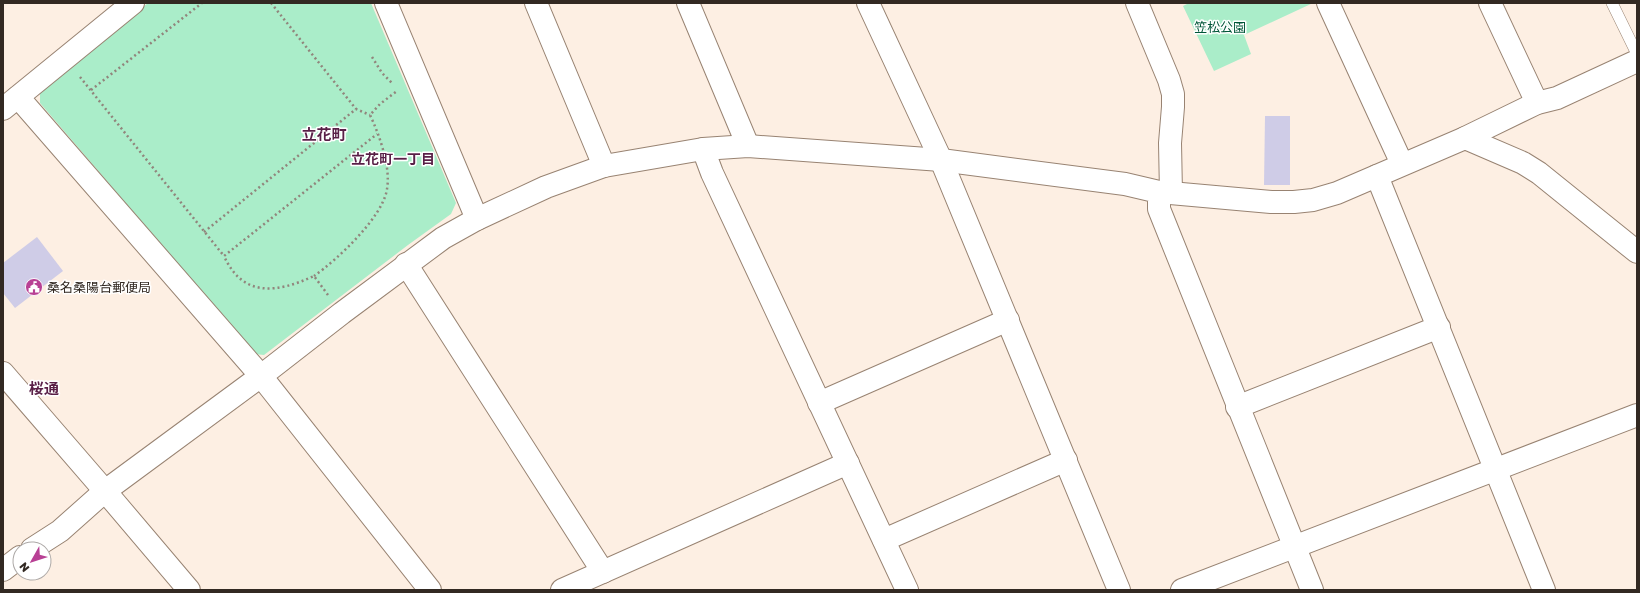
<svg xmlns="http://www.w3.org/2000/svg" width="1640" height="593" font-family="'Golos Text','Noto Sans JP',sans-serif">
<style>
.green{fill:#aaedc9}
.building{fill:#cfcce7}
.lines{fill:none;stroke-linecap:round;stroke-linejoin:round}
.service-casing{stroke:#988372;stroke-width:12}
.minor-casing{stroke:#988372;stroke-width:24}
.tertiary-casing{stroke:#988372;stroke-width:24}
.path{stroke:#91857c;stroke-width:2.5;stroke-dasharray:2 3;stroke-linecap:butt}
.service{stroke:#fff;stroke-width:11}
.minor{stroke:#fff;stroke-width:22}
.tertiary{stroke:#fff;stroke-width:22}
.labels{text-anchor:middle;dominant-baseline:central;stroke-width:3;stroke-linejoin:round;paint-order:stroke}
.park-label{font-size:13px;fill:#005638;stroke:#fff}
.poi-label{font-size:13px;fill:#322922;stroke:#fff;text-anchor:start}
.neighbourhood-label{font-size:14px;font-weight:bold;fill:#591f47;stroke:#fff}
.quarter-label{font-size:15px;font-weight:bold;fill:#591f47;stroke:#fff}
</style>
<rect width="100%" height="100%" fill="#fdefe3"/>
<g class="green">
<polygon points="148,3 371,3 456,203 451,214 408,245 264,355 255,354 40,103 40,90"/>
<polygon points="1189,3 1313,3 1244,35 1251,54 1214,71 1183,6"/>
</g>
<g class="building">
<polygon points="1265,116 1290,116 1290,185 1264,185"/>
<polygon points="37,237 63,271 15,308 3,293 3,263"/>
</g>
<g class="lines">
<g class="service-casing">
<polyline id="service" points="1612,3 1637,54"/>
</g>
<g class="minor-casing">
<g id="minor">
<polyline points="386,3 477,219"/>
<polyline points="536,3 604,166"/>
<polyline points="688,3 748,146"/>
<polyline points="868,3 941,160 1119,590"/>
<polyline points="1137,3 1169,80 1173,94 1173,107 1170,143 1171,193"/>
<polyline points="1328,3 1402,164"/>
<polyline points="1490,3 1537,103"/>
<polyline points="18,97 261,376 430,590"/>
<polyline points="3,109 133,3"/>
<polyline points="1465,138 1537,103 1557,98 1637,61"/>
<polyline points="703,149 712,173 907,590"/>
<polyline points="1377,176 1544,590"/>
<polyline points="1159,192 1271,202 1294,202 1313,200 1337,193 1465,138 1523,163 1539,173 1637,252"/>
<polyline points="406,264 603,572"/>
<polyline points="819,403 1008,320"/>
<polyline points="1237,407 1439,327"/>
<polyline points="884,540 1066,460"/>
<polyline points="562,590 848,463"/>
<polyline points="1182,590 1637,415"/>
</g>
</g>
<g class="tertiary-casing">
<g id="tertiary">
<polyline points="3,373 105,491 189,590"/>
<polyline points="32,549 60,531 105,491 261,376 342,313 443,238 477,219 546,187 604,166 703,149 748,146 941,160 1125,184 1159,192 1159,209 1312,590"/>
<polyline points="3,570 20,557"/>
</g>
</g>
<g class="path">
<polyline points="271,3 356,109"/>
<polyline points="372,57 382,73 393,84"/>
<polyline points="80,77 224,256"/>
<polyline points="91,90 202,3"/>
<polyline points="204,232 356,109 370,115"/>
<path d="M314 276C337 260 383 217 387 189 391 167 379 134 370 115L380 104 397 91"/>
<path d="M328 295 314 276C277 293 243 298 224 256L377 134"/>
</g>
<use href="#service" class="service"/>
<use href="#minor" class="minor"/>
<use href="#tertiary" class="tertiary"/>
</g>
<defs>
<g id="civic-disc" transform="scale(0.9)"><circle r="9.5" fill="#b84094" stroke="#fff"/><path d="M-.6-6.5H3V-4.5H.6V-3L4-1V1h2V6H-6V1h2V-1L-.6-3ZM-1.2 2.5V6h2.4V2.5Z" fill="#fff"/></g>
</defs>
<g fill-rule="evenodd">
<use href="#civic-disc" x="34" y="287"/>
</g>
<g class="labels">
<g class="park-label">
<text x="1220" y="27">笠松公園</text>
</g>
<g class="poi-label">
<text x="47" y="287">桑名桑陽台郵便局</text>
</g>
<g class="neighbourhood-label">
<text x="393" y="158">立花町一丁目</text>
</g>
<g class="quarter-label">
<text x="324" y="134">立花町</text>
<text x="44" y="388">桜通</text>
</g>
</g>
<rect width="1640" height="593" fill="none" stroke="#322922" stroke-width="8"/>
<g transform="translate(32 561) rotate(231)"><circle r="19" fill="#ffffff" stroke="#ada9a7"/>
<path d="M0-3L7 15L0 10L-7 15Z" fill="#b84094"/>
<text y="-6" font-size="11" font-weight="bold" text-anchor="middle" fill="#322922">N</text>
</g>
</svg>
